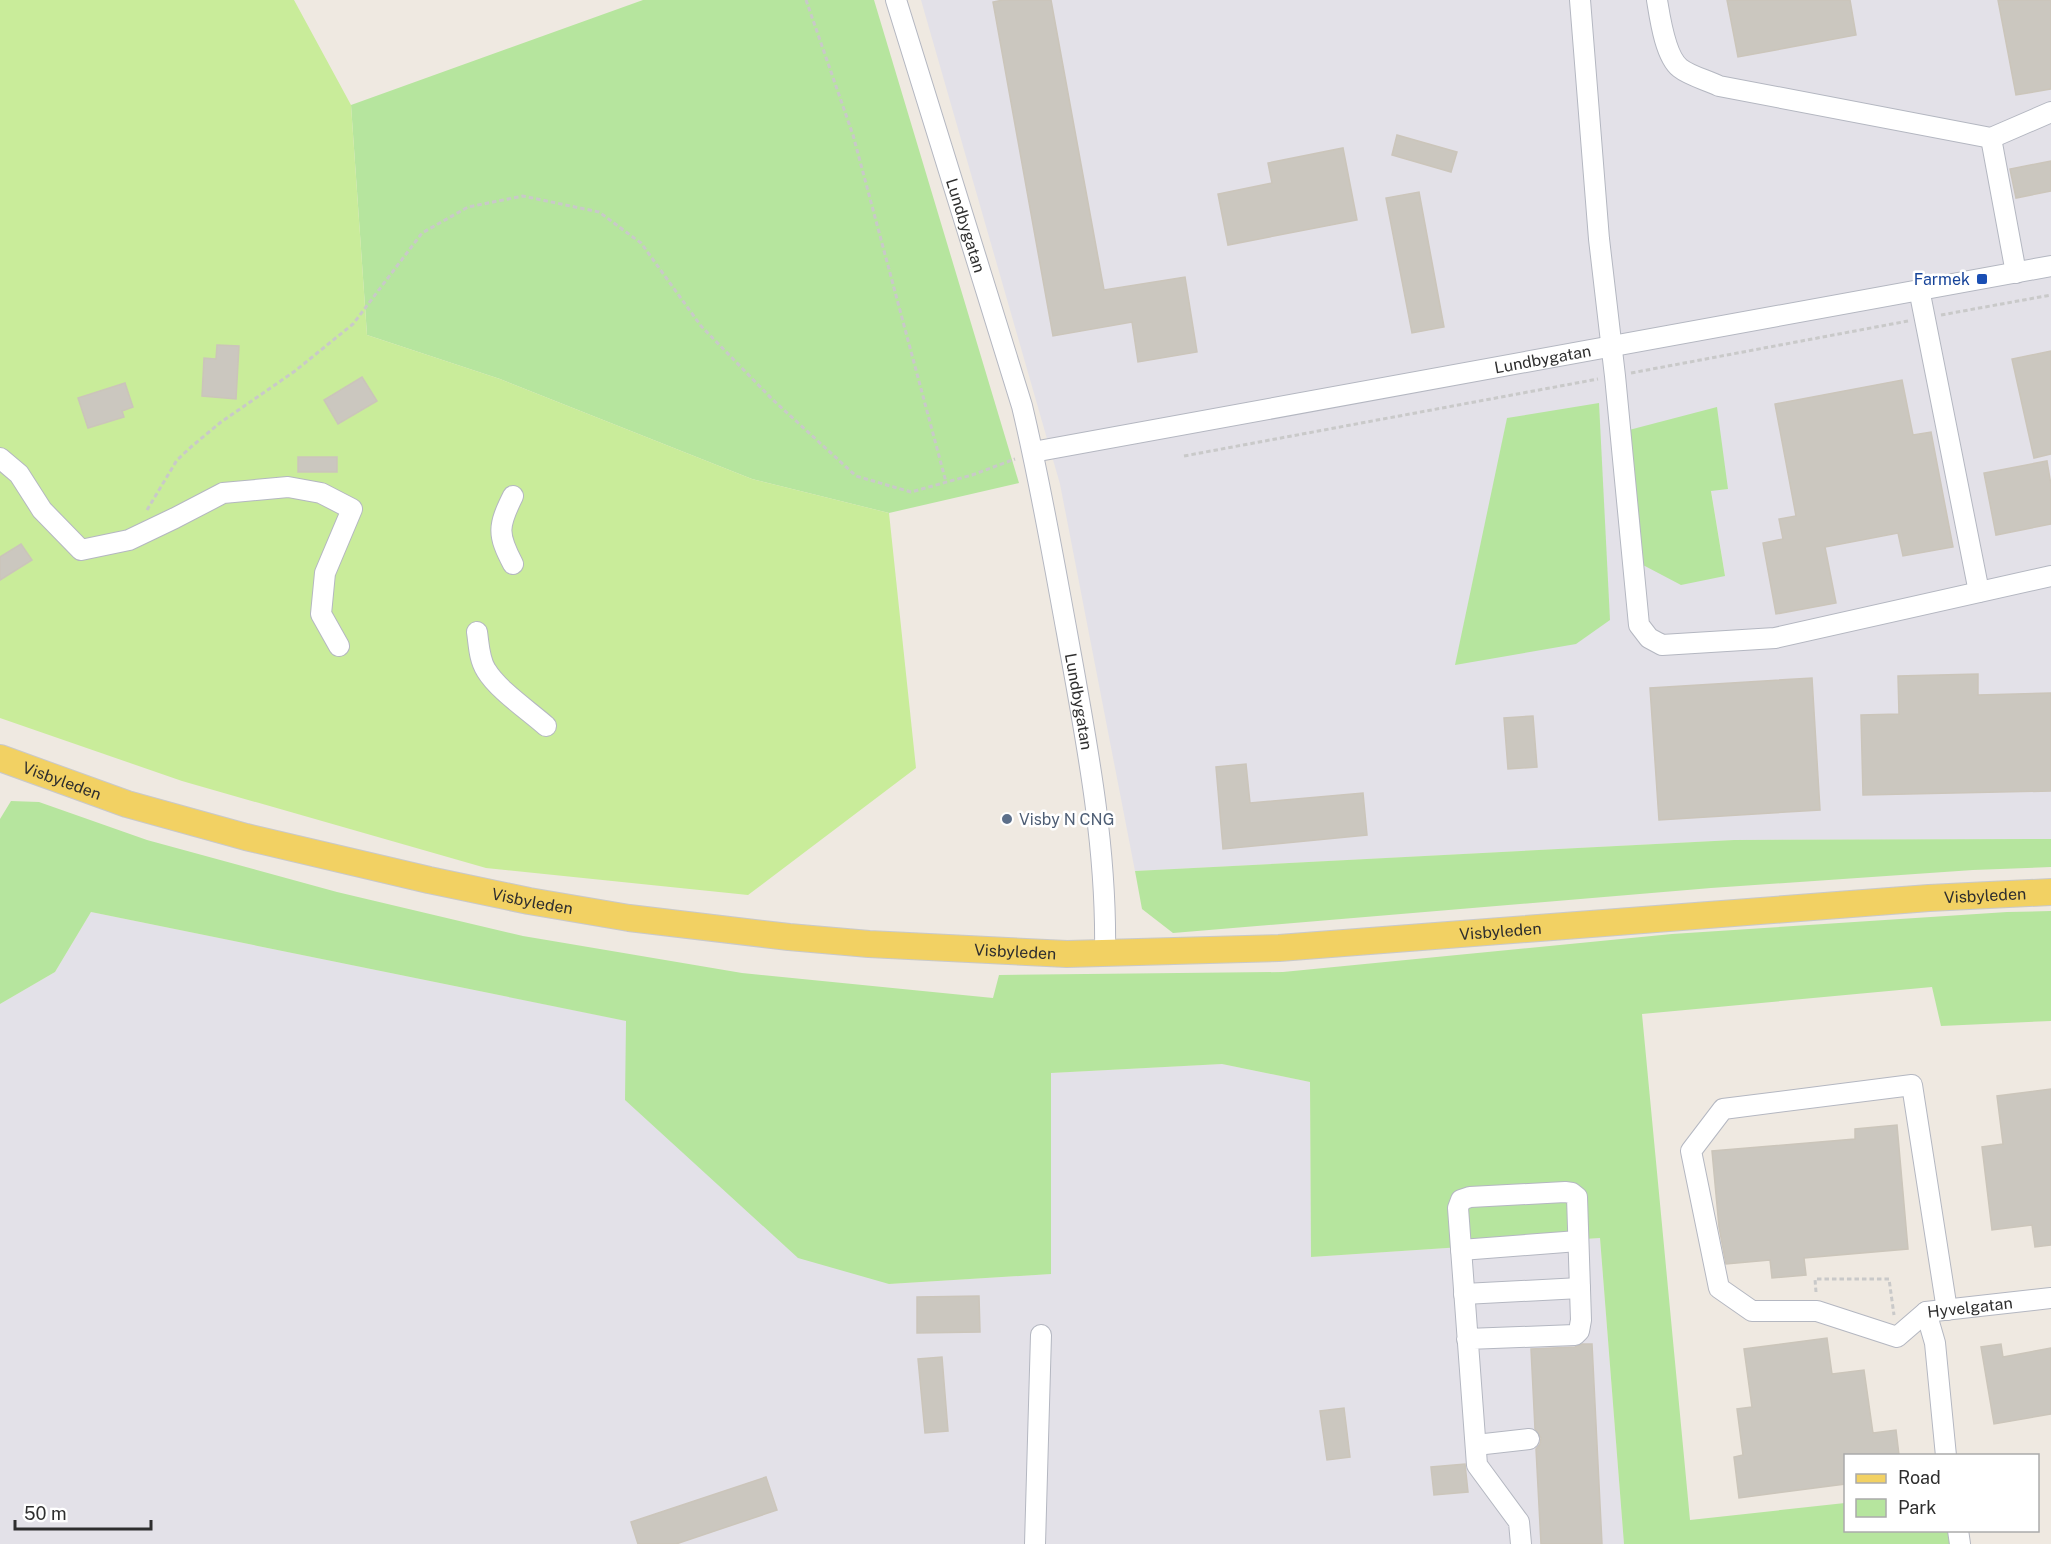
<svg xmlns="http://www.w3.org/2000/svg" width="2051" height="1544" font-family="'Public Sans',sans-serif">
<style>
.industrial{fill:#e3e1e8;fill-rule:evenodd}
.green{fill:#b6e59e}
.pitch{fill:#c9ec9a}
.building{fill:#cbc7bf;stroke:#cbc5ba;stroke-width:1.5}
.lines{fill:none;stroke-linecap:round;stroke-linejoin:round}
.minor-casing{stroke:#b4b7c1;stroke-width:22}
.major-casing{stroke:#c9c9c9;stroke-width:28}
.path{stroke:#c9c9c9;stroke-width:3;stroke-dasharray:4.5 3;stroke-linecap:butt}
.minor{stroke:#fff;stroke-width:20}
.major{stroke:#f2d163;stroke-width:26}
.transit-dot{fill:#1a4fb4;stroke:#fff;stroke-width:2}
.service-dot{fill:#5c6f8a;stroke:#fff;stroke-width:2}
.labels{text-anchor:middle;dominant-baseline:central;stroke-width:5;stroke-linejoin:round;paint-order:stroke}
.street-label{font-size:16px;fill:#2e2e2e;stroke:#fff}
.transit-label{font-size:16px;fill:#164399;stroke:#fff;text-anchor:end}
.service-label{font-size:16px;fill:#4e5e75;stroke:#fff;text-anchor:start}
</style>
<rect width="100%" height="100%" fill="#efe9e1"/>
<g class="industrial">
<path d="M921 0H2051V839L1734 840 1135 871 1060 484ZM1629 430 1727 489 1711 490 1725 575Z"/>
<polygon points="91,912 627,1021 889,1284 1051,1274 1051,1073 1222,1064 1310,1082 1311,1257 1600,1238 1624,1544 0,1544 0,1004 55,972"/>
</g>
<g class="green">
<polygon points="643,0 874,0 1019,483 889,513 752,479 500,379 367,335 351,105"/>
<polygon points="1599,403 1610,620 1576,644 1455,665 1507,418"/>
<polygon points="1717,407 1728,489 1711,491 1725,576 1681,585 1643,565 1629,430"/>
<polygon points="11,801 39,802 147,840 337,892 523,936 742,973 993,998 999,975 1283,972 1672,934 2007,912 2051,911 2051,1021 1941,1026 1932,987 1642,1014 1690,1520 1845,1503 1846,1530 1948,1531 1950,1544 1624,1544 1600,1238 1311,1257 1310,1082 1222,1064 1051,1073 1051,1274 889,1284 798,1258 625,1100 626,1021 91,912 55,972 0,1004 0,819"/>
<polygon points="2051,839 2051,867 1973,870 1711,888 1173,933 1142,909 1135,871 1734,840"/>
</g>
<polygon class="pitch" points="0,0 294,0 351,105 367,335 500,379 752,479 889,513 916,768 748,895 486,868 182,781 0,718"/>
<g class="building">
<polygon points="1003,0 1051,0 1104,290 1185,277 1197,352 1138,362 1132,322 1053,336 993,2"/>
<polygon points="1727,0 1850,0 1856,35 1738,57"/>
<polygon points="1998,0 2051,0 2051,89 2016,95"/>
<polygon points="1397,135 1457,152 1451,172 1392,155"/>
<polygon points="1343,148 1357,220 1228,245 1218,194 1272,183 1268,163"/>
<polygon points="2051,161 2051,191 2016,198 2010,169"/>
<polygon points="1419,192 1444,327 1412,333 1386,198"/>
<polygon points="217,345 239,346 236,399 202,396 204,358 216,359"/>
<polygon points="2051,351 2051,454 2034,458 2012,359"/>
<polygon points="362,377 377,401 338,424 324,400"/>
<polygon points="1902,380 1913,435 1931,432 1953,547 1903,556 1898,533 1825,547 1836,603 1776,614 1763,543 1783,539 1779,519 1796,516 1775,404"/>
<polygon points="125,383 133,407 122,411 124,417 88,428 78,398"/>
<rect x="298" y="457" width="39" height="15"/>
<polygon points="2047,461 2051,485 2051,524 1996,535 1984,473"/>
<polygon points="21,544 32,560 0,580 0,557"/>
<polygon points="1978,674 1978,695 2051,693 2051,791 1863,795 1861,715 1899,714 1898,676"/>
<polygon points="1812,678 1820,810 1659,820 1650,688"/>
<polygon points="1533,716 1537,767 1508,769 1504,718"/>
<polygon points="1246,764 1250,803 1363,793 1367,835 1223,849 1216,767"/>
<polygon points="2051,1089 2051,1245 2035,1247 2032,1225 1992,1230 1982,1147 2003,1144 1997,1096"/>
<polygon points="1897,1125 1908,1249 1804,1258 1806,1275 1772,1278 1770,1260 1726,1264 1719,1227 1712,1151 1855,1139 1855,1129"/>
<polygon points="979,1296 980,1332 917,1333 917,1297"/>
<polygon points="1827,1338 1832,1374 1864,1370 1873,1433 1896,1430 1899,1455 1845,1455 1845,1484 1739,1498 1734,1457 1743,1455 1737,1409 1752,1407 1744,1349"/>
<polygon points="1582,1344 1592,1344 1602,1544 1541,1544 1536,1449 1540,1444 1541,1438 1535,1429 1531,1349 1575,1347"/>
<polygon points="2001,1344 2003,1357 2051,1348 2051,1414 1994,1424 1981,1347"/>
<polygon points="942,1357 948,1431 925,1433 918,1359"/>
<polygon points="1344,1408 1350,1457 1327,1460 1320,1411"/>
<polygon points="1465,1464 1468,1492 1434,1495 1431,1467"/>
<polygon points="766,1477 777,1510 676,1544 638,1544 631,1522"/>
</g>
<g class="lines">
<g class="minor-casing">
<g id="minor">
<path id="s1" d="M896 0 1022 406C1040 481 1053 557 1067 633 1086 739 1107 845 1105 953"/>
<polyline points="1580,0 1599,239 1615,376 1639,625 1649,638 1662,645 1775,638 2051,576"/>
<path d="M1657 0C1660 18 1665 56 1680 68 1690 76 1707 80 1719 86L1991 138 2051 112"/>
<polyline points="1991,138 2016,273"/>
<polyline points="1919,289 1979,592"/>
<path id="s2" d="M1033 452 2051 266"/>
<polyline points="0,458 19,474 42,510 81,550 129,540 175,518 223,493 288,487 321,493 352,509 325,573 321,614 339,646"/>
<path d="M513 496C498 526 497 534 513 564"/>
<path d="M477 632C479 645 479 659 486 670 498 690 528 710 546 726"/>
<polyline points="1461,1250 1578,1241"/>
<polyline points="1464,1294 1580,1288"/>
<polyline points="1926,1312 1897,1337 1817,1311 1752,1311 1719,1288 1691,1151 1723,1109 1912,1085 1947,1310"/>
<polyline points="1467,1339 1575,1335 1579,1331 1581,1320 1577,1197 1572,1193 1565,1192 1470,1197 1461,1200 1458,1208 1477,1465 1519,1522 1521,1544"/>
<polyline points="1476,1445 1529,1439"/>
<path id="s3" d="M1946 1456 1935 1343 1926 1312 2051 1298"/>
<polyline points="1958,1530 1960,1544"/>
<polyline points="1035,1544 1041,1335"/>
</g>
</g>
<g class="major-casing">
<g id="major">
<path id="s4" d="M0 758 127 804 246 837 429 880 529 901 629 918 789 937 869 944 1067 954 1279 948 1929 898 2051 892"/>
</g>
</g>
<g class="path">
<polyline points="806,0 853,135 946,482"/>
<polyline points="1941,315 2051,295"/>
<polyline points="1631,373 1908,321"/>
<polyline points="1184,456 1598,379"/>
<polyline points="147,510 177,460 191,447 221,422 295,371 353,324 422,233 468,207 523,196 599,212 641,243 701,326 772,399 856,476 911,492 972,475 1015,459"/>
<polyline points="1816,1292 1815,1279 1889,1279 1894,1315"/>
</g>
<use href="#minor" class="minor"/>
<use href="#major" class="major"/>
</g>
<rect class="transit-dot" x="1976" y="273" width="12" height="12" rx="3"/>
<circle class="service-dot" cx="1007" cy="819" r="6"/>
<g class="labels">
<g class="street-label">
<text stroke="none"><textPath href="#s1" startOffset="236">Lundbygatan</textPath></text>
<text stroke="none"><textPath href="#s2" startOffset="518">Lundbygatan</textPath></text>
<text stroke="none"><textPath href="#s1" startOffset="726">Lundbygatan</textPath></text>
<text stroke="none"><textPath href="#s4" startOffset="66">Visbyleden</textPath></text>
<text stroke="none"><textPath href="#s4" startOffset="2010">Visbyleden</textPath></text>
<text stroke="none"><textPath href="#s4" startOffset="552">Visbyleden</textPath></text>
<text stroke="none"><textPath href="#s4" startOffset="1524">Visbyleden</textPath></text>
<text stroke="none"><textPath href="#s4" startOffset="1038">Visbyleden</textPath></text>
<text stroke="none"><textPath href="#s3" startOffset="190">Hyvelgatan</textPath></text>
</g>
<g class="transit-label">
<text x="1970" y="279">Farmek</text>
</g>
<g class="service-label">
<text x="1019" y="819">Visby N CNG</text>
</g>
</g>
<rect x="1844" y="1454" width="195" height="78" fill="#ffffff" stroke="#ababab" stroke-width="1.5"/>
<rect x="1856" y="1474" width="30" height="9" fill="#f2d163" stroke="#ababab" stroke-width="1.5"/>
<text x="1898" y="1484" font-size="18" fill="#2e2e2e">Road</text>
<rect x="1856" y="1499" width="30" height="18" fill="#b6e59e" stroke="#ababab" stroke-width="1.5"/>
<text x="1898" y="1514" font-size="18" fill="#2e2e2e">Park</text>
<path d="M15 1520v9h136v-9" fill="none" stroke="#2e2e2e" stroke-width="3"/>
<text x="24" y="1520" font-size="18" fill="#2e2e2e" stroke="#ffffff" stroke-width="4.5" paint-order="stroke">50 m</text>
</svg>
